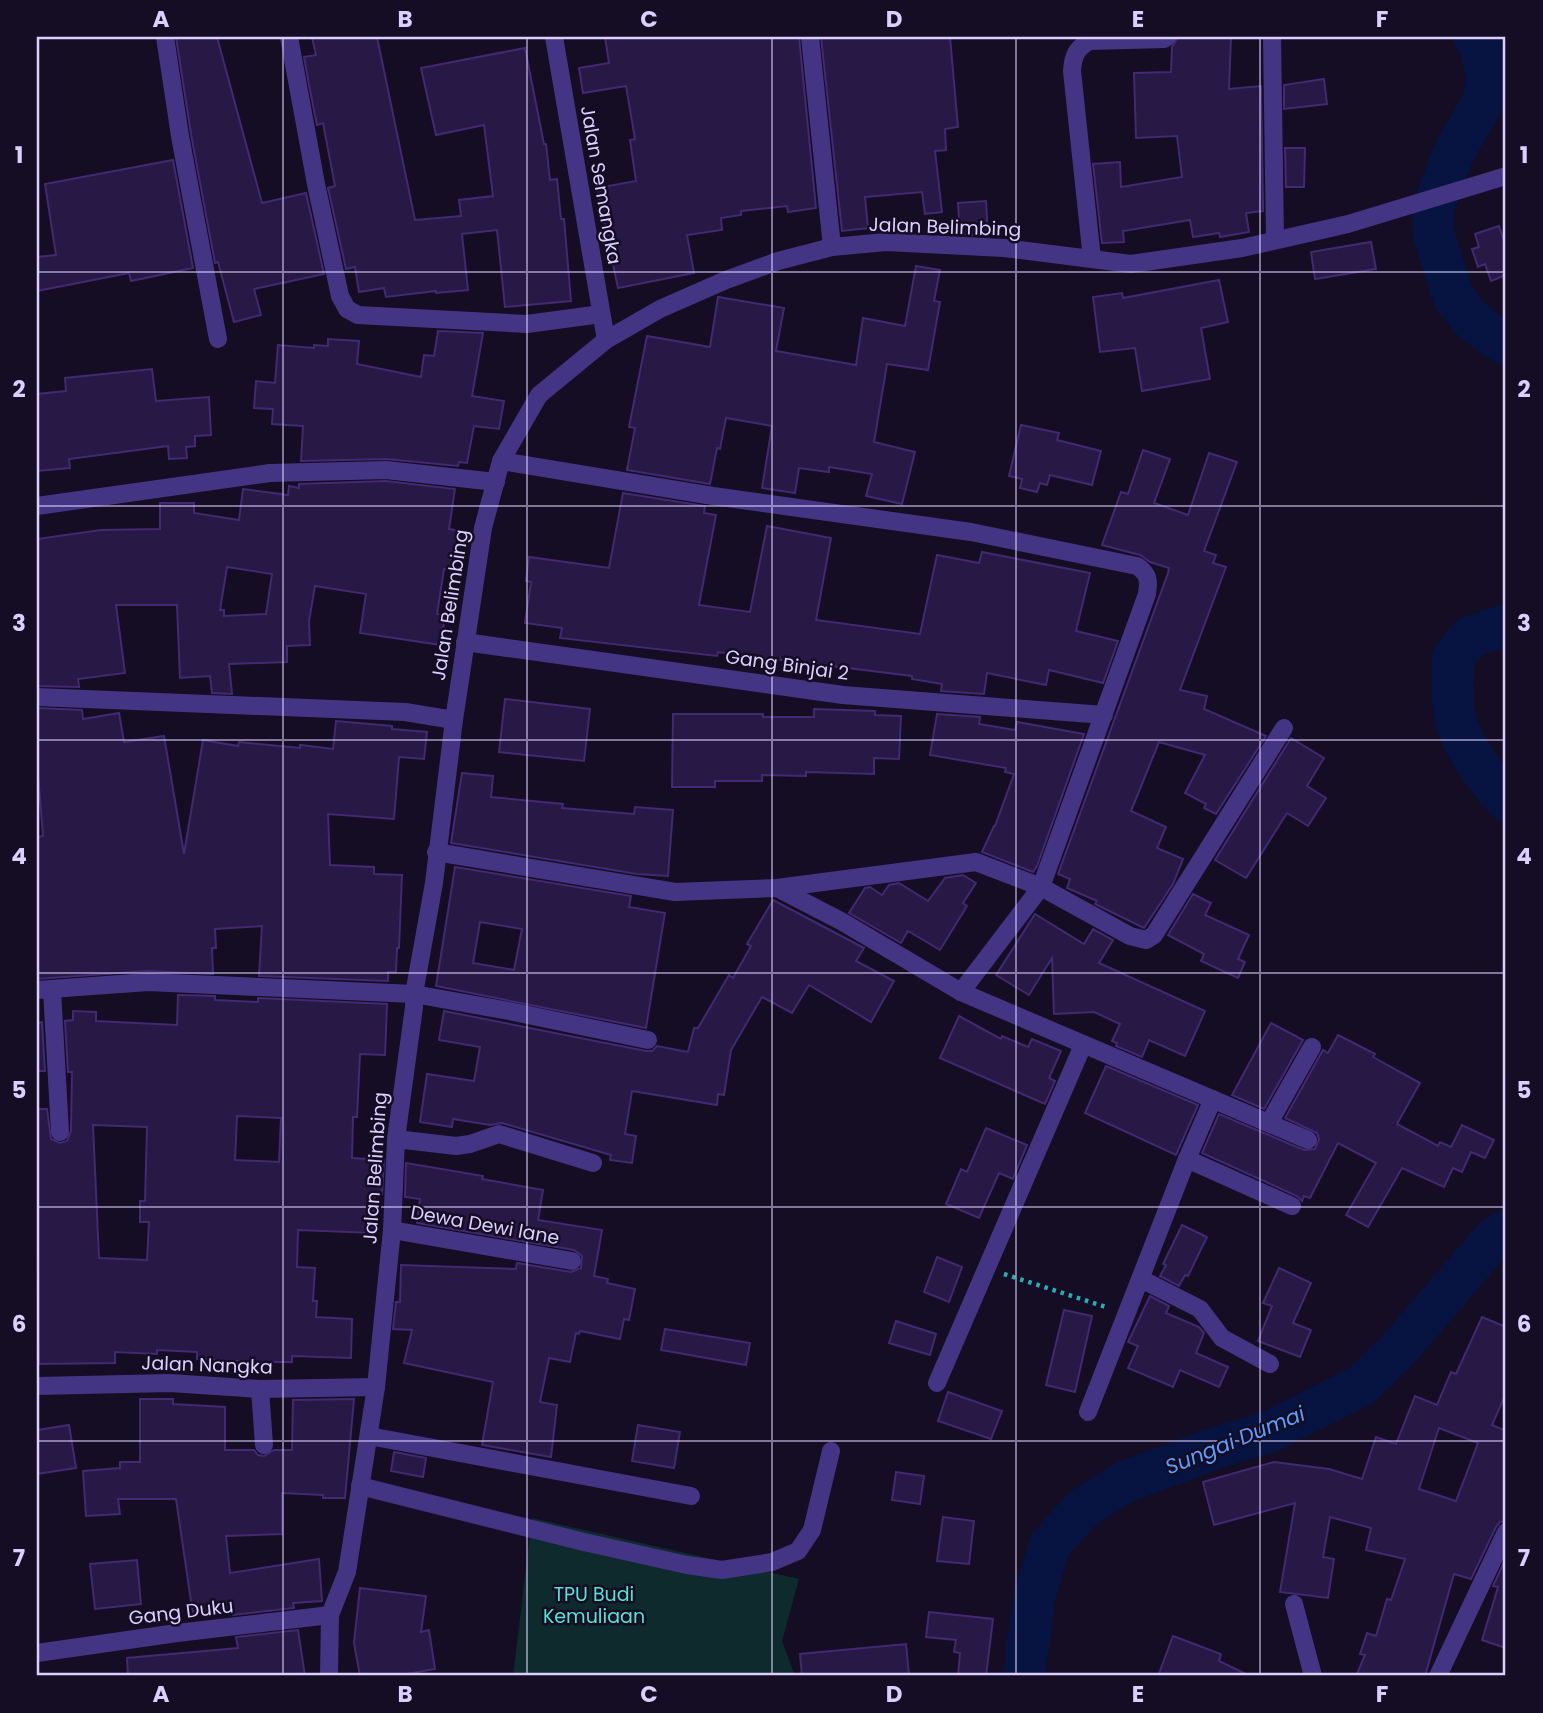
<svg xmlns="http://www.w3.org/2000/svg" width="1543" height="1713" font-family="Poppins,sans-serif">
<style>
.green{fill:#0f2a2d}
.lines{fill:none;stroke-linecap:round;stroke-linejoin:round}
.river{stroke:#071441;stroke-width:42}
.building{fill:#271845;stroke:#422972;stroke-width:2;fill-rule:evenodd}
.path{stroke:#29adb9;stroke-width:4.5;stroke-dasharray:3.5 5;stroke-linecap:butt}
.minor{stroke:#443584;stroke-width:18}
.grid{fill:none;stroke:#dbcfff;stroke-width:2;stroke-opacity:0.55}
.labels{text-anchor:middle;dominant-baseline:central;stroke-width:5;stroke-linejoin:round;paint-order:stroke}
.street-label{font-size:19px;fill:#dbcfff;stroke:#140d23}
.park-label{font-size:19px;fill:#55e4d5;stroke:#140d23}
.water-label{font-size:21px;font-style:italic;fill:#5d9dff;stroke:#140d23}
.neatline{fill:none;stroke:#dbcfff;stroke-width:2.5}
.grid-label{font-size:23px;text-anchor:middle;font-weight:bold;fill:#dbcfff}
</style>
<rect width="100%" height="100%" fill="#140d23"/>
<polygon class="green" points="532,1518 799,1579 782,1641 795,1676 513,1676"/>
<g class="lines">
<g class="river">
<polyline points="1474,37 1481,48 1487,75 1483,102 1454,152 1433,208 1434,235 1453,296 1470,318 1491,335 1506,344"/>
<path d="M1506 625 1470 637 1453 658C1453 675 1451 695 1454 712 1458 740 1487 780 1506 800"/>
<polyline points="1024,1676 1035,1593 1050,1545 1083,1508 1125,1482 1221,1446 1269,1432 1362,1385 1397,1351 1494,1238 1506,1231"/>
</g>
</g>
<g class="building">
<polygon points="176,37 217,37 262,203 306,193 324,274 254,289 261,315 234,322 218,262 215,263 191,134"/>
<polygon points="312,37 377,37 415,220 461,216 459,200 493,196 484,125 436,135 421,68 525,48 544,144 546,144 550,180 557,179 561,219 564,219 571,301 505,307 497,230 462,234 468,290 436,293 436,291 386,297 384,288 359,292 355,267 346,269 328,188 335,186 323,123 317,125 309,85 304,57 316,55"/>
<polygon points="605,37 799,37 816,208 788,212 787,206 741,211 741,215 721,218 722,230 687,235 694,273 618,288 597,188 636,181 630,140 635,139 626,86 583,93 579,68 609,63"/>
<polygon points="821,37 950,37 958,127 945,129 946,150 935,151 942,212 925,214 922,192 865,197 868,228 842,231"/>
<polygon points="1178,37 1231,37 1229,89 1261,86 1263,211 1246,213 1249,232 1220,237 1219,233 1193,237 1190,220 1123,231 1124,242 1102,243 1093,164 1120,162 1121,187 1182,177 1177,136 1136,138 1134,73 1171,72 1172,47"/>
<polygon points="1324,79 1327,104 1284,109 1284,85"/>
<polygon points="1285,148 1305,148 1304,187 1286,187"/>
<polygon points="173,160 193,268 131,281 129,273 37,291 37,257 56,255 45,184"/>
<polygon points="986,201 988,236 960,234 958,203"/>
<polygon points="1499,226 1506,247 1506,275 1491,281 1485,264 1478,267 1472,249 1479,247 1475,234"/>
<polygon points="1371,242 1376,269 1315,279 1311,252"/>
<polygon points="916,266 940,270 934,301 940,302 928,370 887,364 874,442 915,452 902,504 866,496 872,474 829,467 829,472 799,468 795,493 762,488 772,426 726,418 720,449 717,448 710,484 627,470 635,428 629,427 647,336 710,347 718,297 784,308 776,351 856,365 863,318 905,326"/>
<polygon points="1219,280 1228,322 1201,328 1210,379 1142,391 1135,348 1100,352 1093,297 1122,293 1123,298"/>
<polygon points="438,331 483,333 472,396 504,401 499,429 474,426 467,463 459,462 458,466 386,459 301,461 303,426 272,424 273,409 254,408 256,381 275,383 278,345 314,348 314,345 328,346 328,339 359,341 357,364 421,377 424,355 434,356"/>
<polygon points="152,369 156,401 209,397 211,435 195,436 195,446 186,447 187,458 169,459 168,446 69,459 70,468 37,471 37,394 66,391 65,378"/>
<polygon points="1021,425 1059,433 1057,440 1101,451 1092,485 1050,475 1047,485 1040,483 1037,492 1020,488 1022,479 1009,476"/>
<polygon points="1143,450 1170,459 1154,503 1188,515 1209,453 1237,462 1204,551 1216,555 1213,563 1226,567 1180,690 1207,696 1204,709 1266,736 1216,814 1204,808 1206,804 1185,793 1205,755 1159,742 1131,811 1166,827 1157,848 1183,859 1173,884 1144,928 1095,904 1097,901 1067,888 1070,879 1058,874 1168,573 1169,568 1150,562 1140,555 1102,545 1121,492 1128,494"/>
<path d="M386 481 455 489 449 529 461 531 454 571 444 569 437 614 445 615 441 645 360 633 366 594 315 586 309 621 310 645 287 646V662L229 664 232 694 212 693 210 676 180 678 177 605H116L125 673 78 679 79 687 37 686V539L101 530 160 529V503H194V513L239 520 243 489 288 495 289 486 299 488V484ZM227 567 272 574 266 614 224 616V610H220Z"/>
<polygon points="623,493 705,506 704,513 716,515 699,605 750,612 767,526 831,538 816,620 920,634 937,555 979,563 982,552 1090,573 1076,631 1118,641 1103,683 1049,670 1046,685 987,673 984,694 941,691 942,684 912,679 912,676 718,652 717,656 560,638 562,628 525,623 531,582 526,581 529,557 609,568"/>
<polygon points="505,699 590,709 584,761 499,752"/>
<polygon points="37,708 82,710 83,719 119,713 124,742 164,736 184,854 203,740 238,746 239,742 300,748 300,745 333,749 336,721 392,726 392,729 427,732 424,759 399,757 394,819 328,814 330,865 374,867 374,874 402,875 399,948 397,948 396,972 388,972 388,981 259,976 262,926 215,929 216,948 212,948 213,974 147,971 37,979 37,837 43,836 37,762"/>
<polygon points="814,709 875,711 875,715 901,716 899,759 874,758 874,774 806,772 806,776 762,775 762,781 715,781 715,787 672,787 673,714 763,714 763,717 814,717"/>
<polygon points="937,714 980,717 979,724 1015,730 1017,722 1084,734 1037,866 1033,872 982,852 994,826 995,826 1014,774 1005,772 1006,768 930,755"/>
<polygon points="1291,738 1324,758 1307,786 1326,798 1308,826 1287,813 1246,878 1215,860"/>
<polygon points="462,773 493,776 491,797 563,804 562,808 634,814 635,807 673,810 668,876 637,874 451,843"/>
<path d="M455 867 631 896 629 907 665 913 646 1028 436 986ZM480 922 522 929 514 970 473 963Z"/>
<polygon points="963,875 976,883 963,903 967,906 940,950 908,931 901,943 849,913 865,888 870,887 882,895 889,885 899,883 928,901 945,878"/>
<polygon points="1193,894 1211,903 1205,915 1249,935 1238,959 1245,962 1238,978 1201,961 1204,954 1168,935"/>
<polygon points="773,900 864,948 856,961 894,981 871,1022 809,985 792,1013 762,997 731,1050 724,1095 718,1094 717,1105 632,1091 625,1134 636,1136 632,1163 610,1160 611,1155 502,1123 490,1125 453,1119 452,1127 420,1122 427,1074 474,1081 480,1047 439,1040 444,1011 646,1051 652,1051 657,1046 688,1052 694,1028 698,1028 729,975 733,978 751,946 747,944"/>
<polygon points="1035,914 1084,944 1093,929 1113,940 1099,963 1205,1011 1185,1056 1149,1040 1142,1057 1116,1046 1117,1043 1112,1041 1120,1024 1094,1012 1054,1014 1052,958 1029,995 996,975"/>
<path d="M178 995 215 996V1000L258 1002V998L387 1004 385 1055 360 1054 357 1117H353L352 1158 384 1160 382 1194 375 1193 373 1233 298 1230 297 1267 315 1268 313 1301H317L316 1317 352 1319 351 1358 292 1356V1362H260L197 1359V1352L157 1350V1354L115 1352V1363L39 1364 37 1109H47L51 1139 60 1143 67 1141 71 1131 72 1072H68L65 1021 73 1020V1011L96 1012V1021L177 1025ZM237 1116 281 1118 279 1162 235 1160ZM93 1125 147 1127 145 1201H140V1222H149L147 1260 99 1258Z"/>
<polygon points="959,1016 1001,1039 1002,1036 1028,1047 1032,1039 1061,1051 1049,1078 1055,1081 1045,1104 940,1058"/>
<polygon points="42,1022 45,1071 37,1071 37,1023"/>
<polygon points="1271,1023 1303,1040 1264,1109 1232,1095"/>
<polygon points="1338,1035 1375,1054 1373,1057 1420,1083 1397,1124 1438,1146 1440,1142 1451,1147 1462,1125 1494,1140 1485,1158 1471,1152 1462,1172 1453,1168 1444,1187 1402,1168 1368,1227 1346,1215 1376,1163 1338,1143 1310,1198 1304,1196 1302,1201 1297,1196 1202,1153 1219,1114 1304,1150 1315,1149 1319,1139 1317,1133 1285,1118 1323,1050 1328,1053"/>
<polygon points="1106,1066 1198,1105 1176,1155 1085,1113"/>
<polygon points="986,1128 1027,1145 1013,1179 999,1173 979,1218 946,1204 961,1169 967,1172"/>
<polygon points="406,1163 483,1176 482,1179 543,1190 538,1220 602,1230 594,1276 608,1279 607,1283 635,1289 629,1320 624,1319 620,1339 580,1331 579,1334 576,1333 570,1362 549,1358 540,1402 557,1405 551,1457 482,1445 493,1382 404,1363 412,1330 393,1329 396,1302 400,1302 401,1265 516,1269 517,1263 571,1272 581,1268 582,1256 574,1250 417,1223 420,1199 405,1197"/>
<polygon points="1182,1225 1207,1237 1188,1276 1185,1275 1179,1286 1160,1276 1166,1265 1163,1264"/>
<polygon points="937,1257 962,1267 949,1302 924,1292"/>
<polygon points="1279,1268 1311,1283 1293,1323 1311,1330 1300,1357 1258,1341 1272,1306 1263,1303"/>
<polygon points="1150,1296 1169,1306 1166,1313 1199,1327 1204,1333 1196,1353 1228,1367 1219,1387 1180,1370 1173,1387 1128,1368 1138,1346 1128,1342"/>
<polygon points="1064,1310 1092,1316 1075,1392 1046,1385"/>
<path d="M1482 1317 1506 1327V1393L1492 1425 1506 1431V1521L1500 1522 1496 1527 1471 1579 1454 1574 1425 1676H1356L1365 1655 1360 1654 1367 1633 1376 1636 1387 1599 1391 1600 1405 1559 1366 1550 1371 1528 1330 1517 1323 1557 1334 1559 1328 1598 1280 1592 1295 1503 1214 1525 1203 1482 1274 1462 1329 1469 1362 1479 1376 1437 1396 1444 1415 1396 1437 1405 1451 1372 1456 1374ZM1439 1428 1478 1443 1456 1501 1419 1489Z"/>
<polygon points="896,1321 936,1334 930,1355 889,1343"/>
<polygon points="665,1329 750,1343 746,1365 661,1350"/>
<polygon points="948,1392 1002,1411 991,1439 938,1421"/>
<polygon points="140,1399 173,1399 173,1404 225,1407 225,1450 254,1450 258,1455 264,1456 274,1450 292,1450 293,1400 354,1399 345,1498 323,1498 323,1495 282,1493 282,1534 226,1536 230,1573 319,1559 322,1601 293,1603 294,1608 233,1615 232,1610 193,1615 176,1499 118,1499 120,1514 86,1516 83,1471 120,1468 120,1462 140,1462"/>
<polygon points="69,1425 76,1468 37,1474 37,1430"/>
<polygon points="638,1425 680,1432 674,1468 632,1461"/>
<polygon points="394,1452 426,1458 423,1477 391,1471"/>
<polygon points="896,1472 924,1476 920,1504 892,1500"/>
<polygon points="943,1517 974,1521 969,1564 937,1561"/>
<polygon points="1506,1558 1506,1648 1482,1640 1498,1587 1493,1586"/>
<polygon points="137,1560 141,1604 95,1609 90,1564"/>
<polygon points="360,1588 426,1596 421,1632 429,1630 435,1669 396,1676 360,1676 354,1643"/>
<polygon points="929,1612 993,1619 986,1676 958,1676 960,1653 954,1652 956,1640 926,1637"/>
<polygon points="298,1630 305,1676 128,1676 127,1658 238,1648 236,1637"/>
<polygon points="1173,1636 1221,1654 1219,1661 1250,1676 1158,1676"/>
<polygon points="906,1644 909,1675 802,1676 800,1654"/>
</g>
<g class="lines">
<polyline class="path" points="1004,1274 1109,1308"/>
<g class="minor">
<polyline points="165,37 180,136 218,339"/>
<polyline points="289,37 316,184 340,296 347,309 358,315 527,324 601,314"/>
<polyline points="554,37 606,340"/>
<polyline points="810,37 832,247"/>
<polyline points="1272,37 1275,239"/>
<path d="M1092 259 1072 71C1073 56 1076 49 1089 41L1164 39 1167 37"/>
<path d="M501 461 713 496 971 532 1137 566C1149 574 1149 581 1147 594L1041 887 961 992"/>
<polyline points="37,506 270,473 386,470 496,482"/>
<polyline points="465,642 843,695 1104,715"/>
<polyline points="37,697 405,712 454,720"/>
<polyline points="436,852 675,892 777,888 976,862 1041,887 1130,936 1146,940 1154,935 1284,728"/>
<polyline points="777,888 841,921 961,992 1308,1140"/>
<polyline points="37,990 148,982 414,994 509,1011 648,1040"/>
<polyline points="52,990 60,1132"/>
<polyline points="1269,1123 1312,1047"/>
<polyline points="396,1139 456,1146 470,1144 499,1134 593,1163"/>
<polyline points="1187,1159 1292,1206"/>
<polyline points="392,1230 572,1261"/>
<polyline points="1141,1279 1200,1309 1222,1338 1270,1364"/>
<polyline points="937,1383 1083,1045"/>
<polyline points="37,1386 170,1383 260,1389 376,1387"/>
<polyline points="260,1389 264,1445"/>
<polyline points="1088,1412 1187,1159 1213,1099"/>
<polyline points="369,1436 691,1496"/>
<polyline points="360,1486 584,1542 687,1565 722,1570 772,1562 798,1551 812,1530 831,1451"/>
<polyline points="1294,1604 1313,1676"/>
<polyline points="37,1653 177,1633 330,1615"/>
<polyline points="329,1676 330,1615 347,1572 376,1387 392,1230 396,1139 414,1007 414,994 434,883 454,720 483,528 501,461 539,395 606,340 660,309 726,280 778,261 832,247 886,242 1004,248 1131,264 1242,248 1348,224 1506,176"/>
<polyline points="1438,1676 1506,1532"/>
</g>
</g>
<path class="grid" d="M283 37V1676M527 37V1676M772 37V1676M1016 37V1676M1260 37V1676M37 272H1506M37 506H1506M37 740H1506M37 973H1506M37 1207H1506M37 1441H1506"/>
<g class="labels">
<g class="street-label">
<text transform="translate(601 185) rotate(80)">Jalan Semangka</text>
<text transform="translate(945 227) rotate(2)">Jalan Belimbing</text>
<text transform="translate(450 605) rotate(-81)">Jalan Belimbing</text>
<text transform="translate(787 665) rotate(8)">Gang Binjai 2</text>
<text transform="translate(375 1168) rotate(-86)">Jalan Belimbing</text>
<text transform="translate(485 1225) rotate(10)">Dewa Dewi lane</text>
<text transform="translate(207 1365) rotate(2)">Jalan Nangka</text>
<text transform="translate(181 1612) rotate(-7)">Gang Duku</text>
</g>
<g class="park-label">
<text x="594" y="1594">TPU Budi<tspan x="594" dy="22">Kemuliaan</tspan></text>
</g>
<g class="water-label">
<text transform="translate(1235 1440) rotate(-22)">Sungai Dumai</text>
</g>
</g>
<rect width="1543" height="1713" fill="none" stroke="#140d23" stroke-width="77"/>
<rect x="38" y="38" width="1466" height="1636" class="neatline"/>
<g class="grid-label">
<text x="161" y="27">A</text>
<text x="405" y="27">B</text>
<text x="649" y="27">C</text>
<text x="894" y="27">D</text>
<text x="1138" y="27">E</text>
<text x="1382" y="27">F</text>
<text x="19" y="163">1</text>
<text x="1524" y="163">1</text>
<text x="19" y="397">2</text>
<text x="1524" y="397">2</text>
<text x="19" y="631">3</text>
<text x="1524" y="631">3</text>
<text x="19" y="864">4</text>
<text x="1524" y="864">4</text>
<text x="19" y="1098">5</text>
<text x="1524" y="1098">5</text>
<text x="19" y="1332">6</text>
<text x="1524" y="1332">6</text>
<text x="19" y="1566">7</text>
<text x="1524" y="1566">7</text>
<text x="161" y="1702">A</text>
<text x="405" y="1702">B</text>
<text x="649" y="1702">C</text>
<text x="894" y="1702">D</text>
<text x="1138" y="1702">E</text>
<text x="1382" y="1702">F</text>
</g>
</svg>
